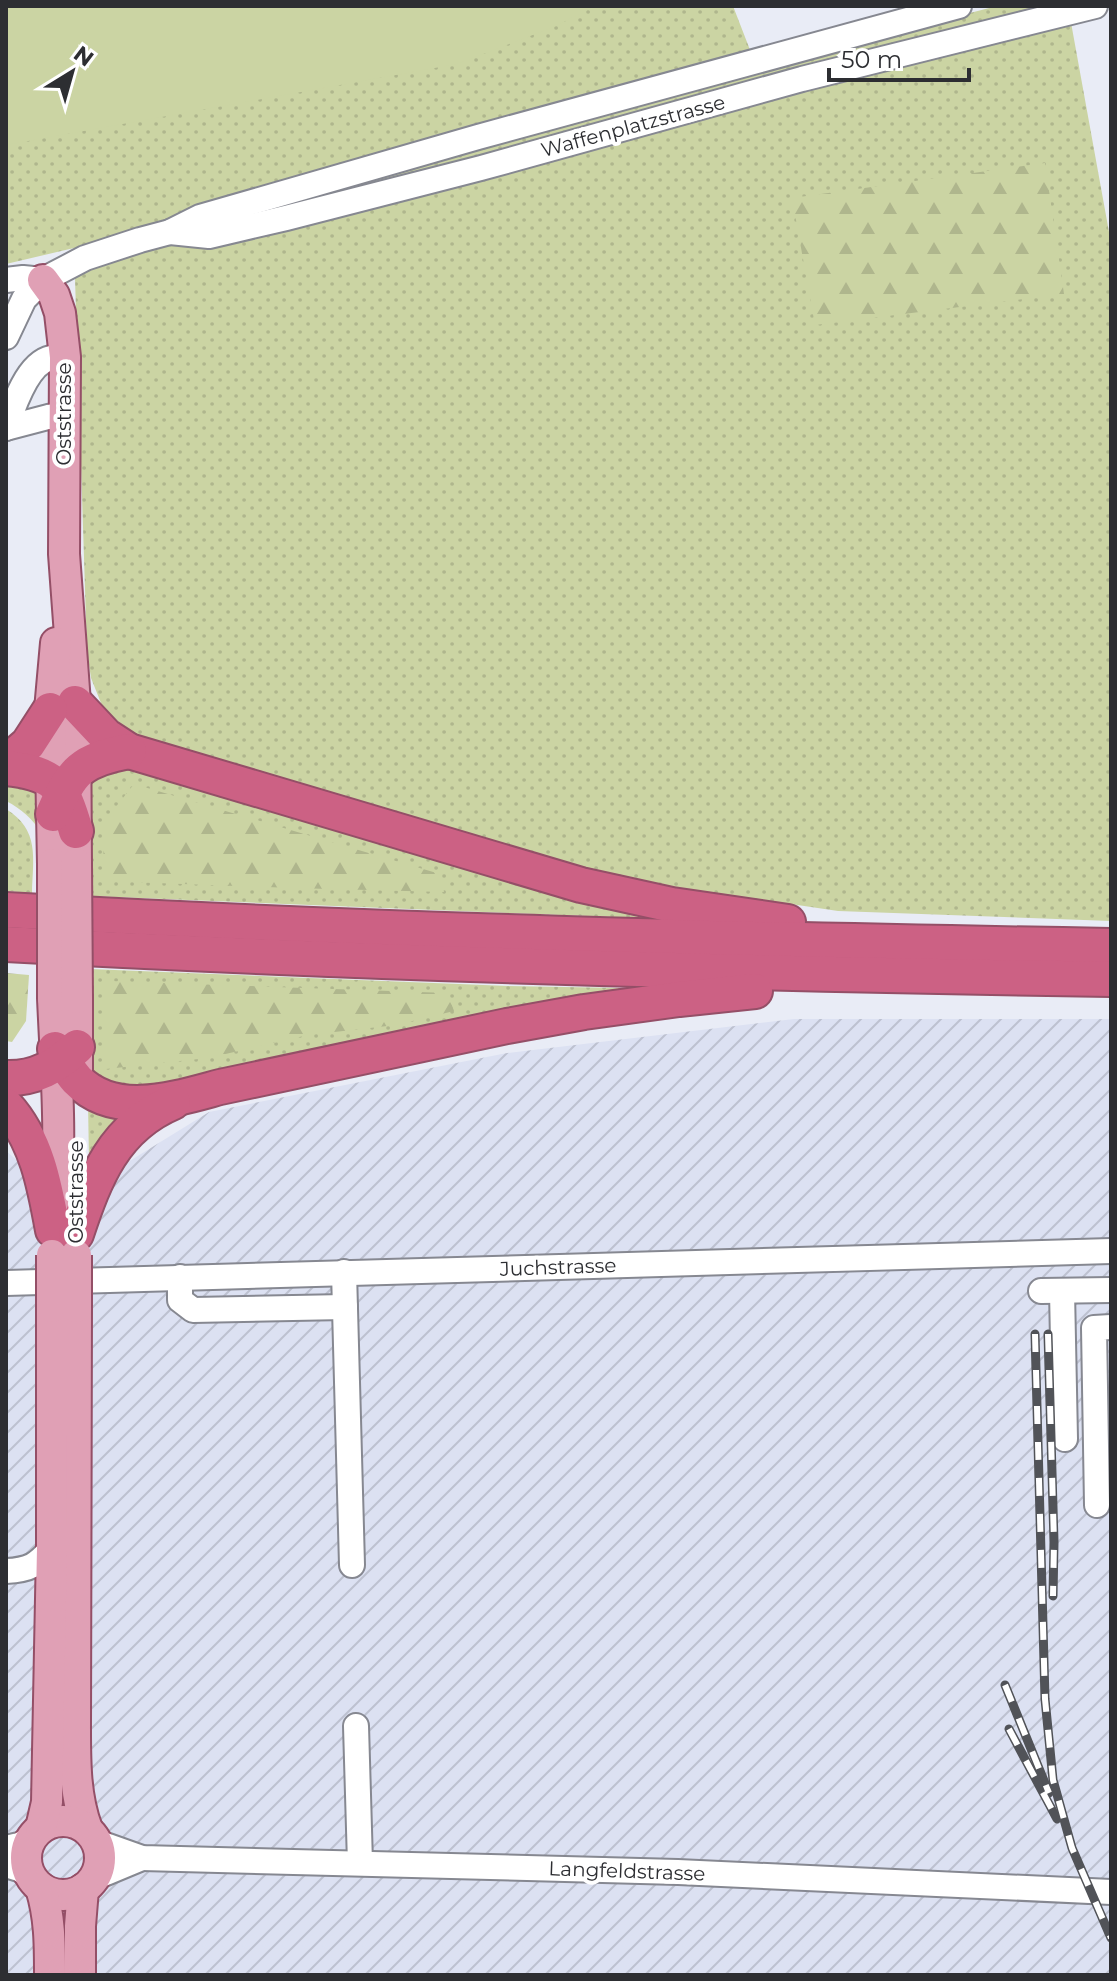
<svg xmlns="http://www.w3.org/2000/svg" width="1117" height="1981" font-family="Montserrat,sans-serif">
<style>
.industrial{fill:url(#industrial-furrows)}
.green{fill:url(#green-dots)}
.forest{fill:url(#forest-firs)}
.pitch{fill:#cbd4a3}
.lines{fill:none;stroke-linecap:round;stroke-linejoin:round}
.minor-casing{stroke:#868891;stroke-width:28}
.major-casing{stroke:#944f67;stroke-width:34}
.highway-casing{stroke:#944f67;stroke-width:38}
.minor{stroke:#fff;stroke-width:24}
.major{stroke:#e0a0b5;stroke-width:30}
.highway{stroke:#cc6184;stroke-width:34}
.rail-casing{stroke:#515358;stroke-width:9}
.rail{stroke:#fff;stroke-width:6;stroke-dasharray:18;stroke-linecap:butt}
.major-bridge-casing{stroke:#944f67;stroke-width:34;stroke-linecap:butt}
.major-bridge{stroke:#e0a0b5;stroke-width:30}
.labels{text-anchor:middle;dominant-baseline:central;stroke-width:8;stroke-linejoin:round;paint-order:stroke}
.street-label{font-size:20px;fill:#2d2e32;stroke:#fff}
</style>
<defs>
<pattern id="industrial-furrows" width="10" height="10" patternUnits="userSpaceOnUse" patternTransform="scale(2)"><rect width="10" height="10" fill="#dce1f2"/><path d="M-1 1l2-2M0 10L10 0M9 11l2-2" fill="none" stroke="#bdc1d0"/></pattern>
<pattern id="green-dots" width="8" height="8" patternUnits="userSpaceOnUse" patternTransform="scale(2)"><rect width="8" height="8" fill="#cbd4a3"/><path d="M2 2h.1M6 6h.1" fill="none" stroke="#afb68d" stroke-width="1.8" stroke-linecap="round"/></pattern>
<pattern id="forest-firs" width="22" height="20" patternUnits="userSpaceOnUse" patternTransform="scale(2)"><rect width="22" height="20" fill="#cbd4a3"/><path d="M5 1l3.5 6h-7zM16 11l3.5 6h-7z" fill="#afb68d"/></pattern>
</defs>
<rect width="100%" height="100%" fill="#e9ecf6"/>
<polygon class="industrial" points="794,1019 1111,1019 1111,1975 6,1975 6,1151 25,1167 128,1162 209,1112 507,1053"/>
<g class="green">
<polygon points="6,6 733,6 757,68 997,6 1068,6 1111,243 1111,921 838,911 579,873 130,732 103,708 91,678 87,651 74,248 6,264"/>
<polygon points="130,764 667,916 639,918 508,913 90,896 91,770"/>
<path d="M6 777 40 785 42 833C32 819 22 809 6 801Z"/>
<path d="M6 809C40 830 33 858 32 893L6 891Z"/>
<polygon points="90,969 508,986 676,989 145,1092 90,1076"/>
<polygon points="88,1102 125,1110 89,1162"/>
</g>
<g class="forest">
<polygon points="1045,163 1064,294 815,325 792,198"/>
<polygon points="134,784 440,874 444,892 292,888 103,881 104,822"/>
<polygon points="6,973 29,975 26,1021 12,1042 6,1041"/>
<polygon points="106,981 448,993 454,1011 396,1025 308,1035 208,1058 106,1069"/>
</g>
<polygon class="pitch" points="6,6 595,6 556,26 457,64 6,145"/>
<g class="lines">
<g class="minor-casing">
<g id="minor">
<polyline points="170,232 209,236 286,218 481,168 802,79 1095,6"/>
<polyline points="6,280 23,278 43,280 85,258 140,240 170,232 200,217 478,137 959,6"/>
<polyline points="6,337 24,299 43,280"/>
<path d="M6 428C13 407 27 363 51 358 56 357 60 357 65 357"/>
<polyline points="6,428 48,417 64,415"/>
<polyline points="344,1272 352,1565"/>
<polyline points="180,1277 180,1300 193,1310 345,1307"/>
<polyline points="6,1283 1111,1251"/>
<polyline points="1041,1291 1111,1290"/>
<polyline points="1062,1291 1065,1439"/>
<polyline points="1097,1505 1094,1328 1111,1327"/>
<path d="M6 1571C30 1570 37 1565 52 1548"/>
<polyline points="356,1726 360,1863"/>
<polyline points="97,1842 142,1858 678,1872 1111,1892"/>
<polyline points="6,1848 19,1845 31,1839"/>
<polyline points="6,1865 19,1869 30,1876"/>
<polyline points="94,1878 142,1858"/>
</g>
</g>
<g class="major-casing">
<g id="major">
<polyline points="43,280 54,295 60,313 65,357 64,554 75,703 76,864"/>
<polyline points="53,864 50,710 56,643"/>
<path d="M53 998C56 1067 62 1139 55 1208"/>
<polyline points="77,1069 77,998"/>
<path d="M76 1307 75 1729C75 1763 75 1797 87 1829"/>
<circle cx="63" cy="1858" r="37"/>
<polyline points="41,1828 47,1802 52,1548 52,1307"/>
<path d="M41 1888C50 1917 50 1944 50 1975"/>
<polyline points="80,1975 80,1926 83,1889"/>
</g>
</g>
<g class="highway-casing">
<g id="highway">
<polyline points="75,703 106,736 129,751 581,885 672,905 788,922"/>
<polyline points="6,763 28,744 50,710"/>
<path d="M6 768C56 773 63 786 76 831"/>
<path d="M53 814C72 770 81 760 129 751"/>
<path d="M6 910C374 931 742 940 1111 946"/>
<path d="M6 944C374 964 742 973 1111 979"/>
<path d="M55 1049C62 1059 69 1071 77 1080 115 1119 175 1099 220 1087L507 1026 584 1012 679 999 755 991"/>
<path d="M6 1078C35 1079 56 1067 77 1047"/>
<path d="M6 1106C37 1140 45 1186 53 1230"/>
<path d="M76 1234C95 1177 114 1127 173 1102"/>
</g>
</g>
<use href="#minor" class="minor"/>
<use href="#major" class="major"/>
<use href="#highway" class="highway"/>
<g class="rail-casing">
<g id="rail">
<polyline points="1035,1334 1045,1699 1053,1780 1072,1848 1111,1938"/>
<polyline points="1048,1334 1054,1542 1053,1596"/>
<polyline points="1005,1685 1049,1793"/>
<polyline points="1009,1729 1057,1819"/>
</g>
</g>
<use href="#rail" class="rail"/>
<g class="major-bridge-casing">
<g id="major-bridge">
<polyline points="53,864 53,998"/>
<polyline points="76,864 77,998"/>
<polyline points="52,1307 52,1255"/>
<polyline points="76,1307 76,1255"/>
</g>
</g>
<use href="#major-bridge" class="major-bridge"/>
</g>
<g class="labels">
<g class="street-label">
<text transform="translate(633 126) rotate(-15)">Waffenplatzstrasse</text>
<text transform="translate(64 414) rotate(-90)">Oststrasse</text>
<text transform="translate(76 1192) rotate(-90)">Oststrasse</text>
<text transform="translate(558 1267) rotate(-2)">Juchstrasse</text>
<text transform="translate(627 1871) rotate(2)">Langfeldstrasse</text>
</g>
</g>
<rect width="1117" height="1981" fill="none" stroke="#2d2e32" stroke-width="16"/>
<g transform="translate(72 72) rotate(37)" stroke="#ffffff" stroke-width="6" paint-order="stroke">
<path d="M0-6L14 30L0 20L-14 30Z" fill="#2d2e32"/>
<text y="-12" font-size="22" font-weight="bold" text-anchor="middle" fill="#2d2e32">N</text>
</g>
<path d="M829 68v12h140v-12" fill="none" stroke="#2d2e32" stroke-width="4"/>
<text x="841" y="68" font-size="24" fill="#2d2e32" stroke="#ffffff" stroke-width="6" paint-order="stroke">50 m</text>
</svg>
